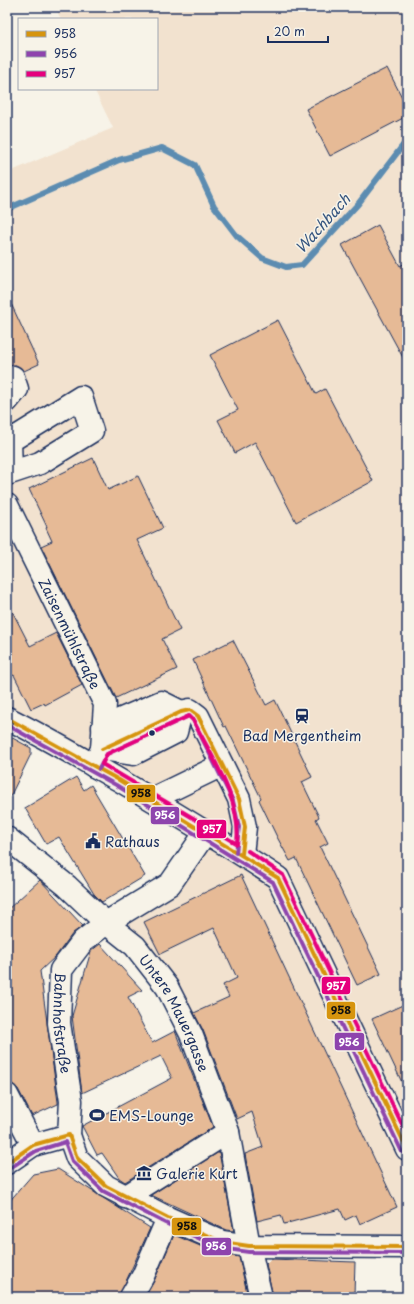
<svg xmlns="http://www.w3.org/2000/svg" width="414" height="1304" font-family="'Playpen Sans',sans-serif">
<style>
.built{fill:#f2e2cf}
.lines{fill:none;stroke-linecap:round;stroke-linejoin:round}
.stream{stroke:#5c8cb1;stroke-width:6}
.building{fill:#e6ba96;stroke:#1b2f5e}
.minor-casing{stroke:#1b2f5e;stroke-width:25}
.minor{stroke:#f7f3e8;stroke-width:22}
.bus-1-casing{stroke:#f7f3e8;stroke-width:7}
.bus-2-casing{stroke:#f7f3e8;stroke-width:7}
.bus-3-casing{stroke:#f7f3e8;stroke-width:7}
.bus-1{stroke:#d6940e;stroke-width:4}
.bus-2{stroke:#8e44ad;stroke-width:4}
.bus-3{stroke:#e5007d;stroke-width:4}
.bus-dot{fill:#1b2f5e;stroke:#f7f3e8;stroke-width:1.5}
.labels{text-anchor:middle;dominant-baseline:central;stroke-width:3;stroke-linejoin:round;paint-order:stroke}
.street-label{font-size:14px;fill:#1b2f5e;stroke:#f7f3e8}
.poi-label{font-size:14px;fill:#1b2f5e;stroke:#f7f3e8;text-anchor:start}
.water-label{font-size:15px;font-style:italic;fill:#365680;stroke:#f7f3e8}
.line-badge{stroke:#f7f3e8;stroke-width:1.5}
.badge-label{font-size:11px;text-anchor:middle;font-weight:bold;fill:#fff}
.pale-badge-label{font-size:11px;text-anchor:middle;font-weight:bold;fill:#111}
</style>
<rect width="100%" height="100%" fill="#f7f3e8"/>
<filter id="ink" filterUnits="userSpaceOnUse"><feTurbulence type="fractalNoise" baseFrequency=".025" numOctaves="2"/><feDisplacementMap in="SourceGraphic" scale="8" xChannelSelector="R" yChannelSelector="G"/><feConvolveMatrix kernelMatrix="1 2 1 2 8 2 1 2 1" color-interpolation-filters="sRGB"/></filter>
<g filter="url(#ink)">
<polygon class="built" points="55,7 407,7 407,1239 248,1238 228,1132 167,987 106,923 138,902 205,832 7,718 7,173 113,128 94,89 157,89 157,19 61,19"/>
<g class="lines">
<polyline class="stream" points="7,209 119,160 162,148 195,165 214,206 237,236 262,258 286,267 302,265 358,204 407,140"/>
</g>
<g class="building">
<polygon points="387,68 407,107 407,116 330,156 306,109"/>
<polygon points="378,225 400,266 407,262 407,365 342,245"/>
<polygon points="7,295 39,364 24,371 16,365 7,366"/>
<polygon points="278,320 316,394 325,389 373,481 296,522 255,442 235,453 218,420 238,410 210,355"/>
<polygon points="93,458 108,490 138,476 163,528 137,540 180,630 162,639 177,669 116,698 41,546 52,541 46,528 47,527 29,489"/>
<polygon points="7,601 30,646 56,633 82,685 45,705 44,703 31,709 14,675 7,678"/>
<polygon points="233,640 266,705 275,700 312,777 302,782 319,817 316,819 328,843 320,847 381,974 357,985 296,858 290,861 277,837 259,800 261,798 226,726 224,727 193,660"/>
<polygon points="7,735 31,748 31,754 7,803"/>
<polygon points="76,777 84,790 91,785 145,876 102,902 94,894 59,837 46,844 25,808"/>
<polygon points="241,875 397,1207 360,1224 356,1215 345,1220 340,1209 284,1224 281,1215 257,1221 245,1154 263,1147 252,1112 237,1119 203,1030 194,1013 229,997 223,985 237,978 214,928 160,954 144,922"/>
<polygon points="40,880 83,926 73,933 56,956 40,971 58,1102 58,1104 32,1116 18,1089 9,1083 7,1079 7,910"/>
<polygon points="100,944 142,990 128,997 152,1043 175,1031 213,1127 125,1182 119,1178 102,1153 97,1155 82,1126 172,1078 161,1056 82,1093 72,1016 91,951"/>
<polygon points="407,1003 407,1093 372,1019"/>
<polygon points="219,1152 234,1231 226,1230 151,1195"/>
<polygon points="58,1169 150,1228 119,1297 7,1297 7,1204 33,1174"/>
<polygon points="174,1235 217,1253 239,1257 248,1297 145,1297 154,1281"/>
<polygon points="271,1259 355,1262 354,1295 273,1297 266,1264"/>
</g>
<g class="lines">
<g class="minor-casing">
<g id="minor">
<polyline points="7,401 17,389 13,377"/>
<polyline points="7,474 40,463 92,431 81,397 10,441 11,471"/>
<path id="s1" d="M7 505 105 704 102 749 94 766"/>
<path d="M7 718C45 737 82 759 119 780 173 812 226 844 278 878L407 1149"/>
<polyline points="102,749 181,712 190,710 198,716 239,799 245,827 242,854"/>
<polyline points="102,749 133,754 176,732 181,712 161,702 103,727"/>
<polyline points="152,799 222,765"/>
<path id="s2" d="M206 832 170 884 106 923 83 941 61 970 59 1023 71 1101 69 1135 77 1158 106 1186 168 1218 222 1242 249 1246 407 1247"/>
<path id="s3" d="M7 838 67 886 106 923 135 946 167 987 191 1034 228 1132 249 1246 261 1297"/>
<polyline points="7,1095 33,1145"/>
<polyline points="7,1163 33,1145 69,1135"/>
<polyline points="125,1197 228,1132"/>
<polyline points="131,1297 143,1276 168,1218"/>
</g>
</g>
<use href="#minor" class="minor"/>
<g class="bus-1-casing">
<g id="bus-1">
<polyline points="7,718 119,780 278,878 407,1149"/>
<polyline points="102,749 181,712 190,710 198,716 239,799 245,827 242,854"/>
<polyline points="7,1163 33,1145 69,1135 77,1158 106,1186 168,1218 222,1242 249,1246 407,1247"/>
</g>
</g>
<g class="bus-2-casing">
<g id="bus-2">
<polyline points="7,725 116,785 273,882 402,1152"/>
<polyline points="99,769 107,754 189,716 193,720 233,801 239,827 236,853"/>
<polyline points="10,1168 36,1151 65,1142 72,1161 103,1191 165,1223 220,1248 249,1252 407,1253"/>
</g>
</g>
<g class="bus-3-casing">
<g id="bus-3">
<path d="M189 716 193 720C212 758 242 800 237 844L102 764 107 754Z"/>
<polyline points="248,851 283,875 407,1135"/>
</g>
</g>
<use href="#bus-1" class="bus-1"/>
<use href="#bus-2" class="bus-2"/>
<use href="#bus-3" class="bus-3"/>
</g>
</g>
<defs>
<g id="station-bare" transform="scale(1.2)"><path d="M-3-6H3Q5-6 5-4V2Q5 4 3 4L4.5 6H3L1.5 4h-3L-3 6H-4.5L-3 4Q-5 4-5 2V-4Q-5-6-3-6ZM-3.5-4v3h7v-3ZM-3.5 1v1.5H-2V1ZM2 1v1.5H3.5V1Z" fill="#1b2f5e" stroke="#f7f3e8" stroke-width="2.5" paint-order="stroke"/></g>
<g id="civic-bare" transform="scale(1.2)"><path d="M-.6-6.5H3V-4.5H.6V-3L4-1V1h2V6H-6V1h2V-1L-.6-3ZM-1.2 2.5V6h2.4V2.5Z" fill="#1b2f5e" stroke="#f7f3e8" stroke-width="2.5" paint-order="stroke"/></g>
<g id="stadium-bare" transform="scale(1.2)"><path d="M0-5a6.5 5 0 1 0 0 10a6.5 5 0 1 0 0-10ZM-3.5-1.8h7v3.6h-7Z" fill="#1b2f5e" stroke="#f7f3e8" stroke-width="2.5" paint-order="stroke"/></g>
<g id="museum-bare" transform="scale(1.2)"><path d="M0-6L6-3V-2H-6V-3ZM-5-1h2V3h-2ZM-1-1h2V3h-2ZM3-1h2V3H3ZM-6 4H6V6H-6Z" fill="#1b2f5e" stroke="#f7f3e8" stroke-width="2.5" paint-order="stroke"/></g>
</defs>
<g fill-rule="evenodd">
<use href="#station-bare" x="302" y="716"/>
<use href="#civic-bare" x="93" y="841"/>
<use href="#stadium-bare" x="97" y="1115"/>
<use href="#museum-bare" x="144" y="1173"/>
</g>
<circle class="bus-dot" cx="152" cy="733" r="3.5"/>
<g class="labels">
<g class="street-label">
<text stroke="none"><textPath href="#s1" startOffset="143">Zaisenmühlstraße</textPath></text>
<text stroke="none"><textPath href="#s3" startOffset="246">Untere Mauergasse</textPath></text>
<text stroke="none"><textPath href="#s2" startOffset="257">Bahnhofstraße</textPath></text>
</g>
<g class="poi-label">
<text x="302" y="735" text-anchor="middle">Bad Mergentheim</text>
<text x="105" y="841">Rathaus</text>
<text x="109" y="1115">EMS-Lounge</text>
<text x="156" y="1173">Galerie Kurt</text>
</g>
<g class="water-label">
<text transform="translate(322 223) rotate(-48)">Wachbach</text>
</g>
</g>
<g class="line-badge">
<rect x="126" y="784" width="30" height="19" rx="4" fill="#d6940e"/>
<rect x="150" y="806" width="30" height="19" rx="4" fill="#8e44ad"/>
<rect x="196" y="819" width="31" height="20" rx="4" fill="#e5007d"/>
<rect x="321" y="976" width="30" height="19" rx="4" fill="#e5007d"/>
<rect x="326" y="1001" width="30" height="19" rx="4" fill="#d6940e"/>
<rect x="334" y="1032" width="31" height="19" rx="4" fill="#8e44ad"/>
<rect x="171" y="1217" width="31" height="19" rx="4" fill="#d6940e"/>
<rect x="201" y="1237" width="31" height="19" rx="4" fill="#8e44ad"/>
</g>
<g class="badge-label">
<text x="165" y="819">956</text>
<text x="212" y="833">957</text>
<text x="336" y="990">957</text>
<text x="349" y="1046">956</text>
<text x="216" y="1250">956</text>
</g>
<g class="pale-badge-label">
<text x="141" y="797">958</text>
<text x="341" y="1014">958</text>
<text x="187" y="1230">958</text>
</g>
<rect width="414" height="1304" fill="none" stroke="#f7f3e8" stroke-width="24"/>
<rect x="12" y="12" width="390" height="1280" fill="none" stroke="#1b2f5e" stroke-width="1.5" filter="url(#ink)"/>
<rect x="18" y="18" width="140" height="72" fill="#f7f3e8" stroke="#9fa5b1"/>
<rect x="26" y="31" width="20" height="6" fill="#d6940e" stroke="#9fa5b1"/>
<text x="54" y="38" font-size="12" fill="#1b2f5e">958</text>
<rect x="26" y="51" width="20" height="6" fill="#8e44ad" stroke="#9fa5b1"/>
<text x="54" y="58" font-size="12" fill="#1b2f5e">956</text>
<rect x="26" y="71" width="20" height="6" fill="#e5007d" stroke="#9fa5b1"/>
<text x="54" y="78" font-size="12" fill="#1b2f5e">957</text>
<path d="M268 36v6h60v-6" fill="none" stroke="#1b2f5e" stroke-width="2"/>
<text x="274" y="36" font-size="12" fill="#1b2f5e" stroke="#f7f3e8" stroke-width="3" paint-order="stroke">20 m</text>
</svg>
